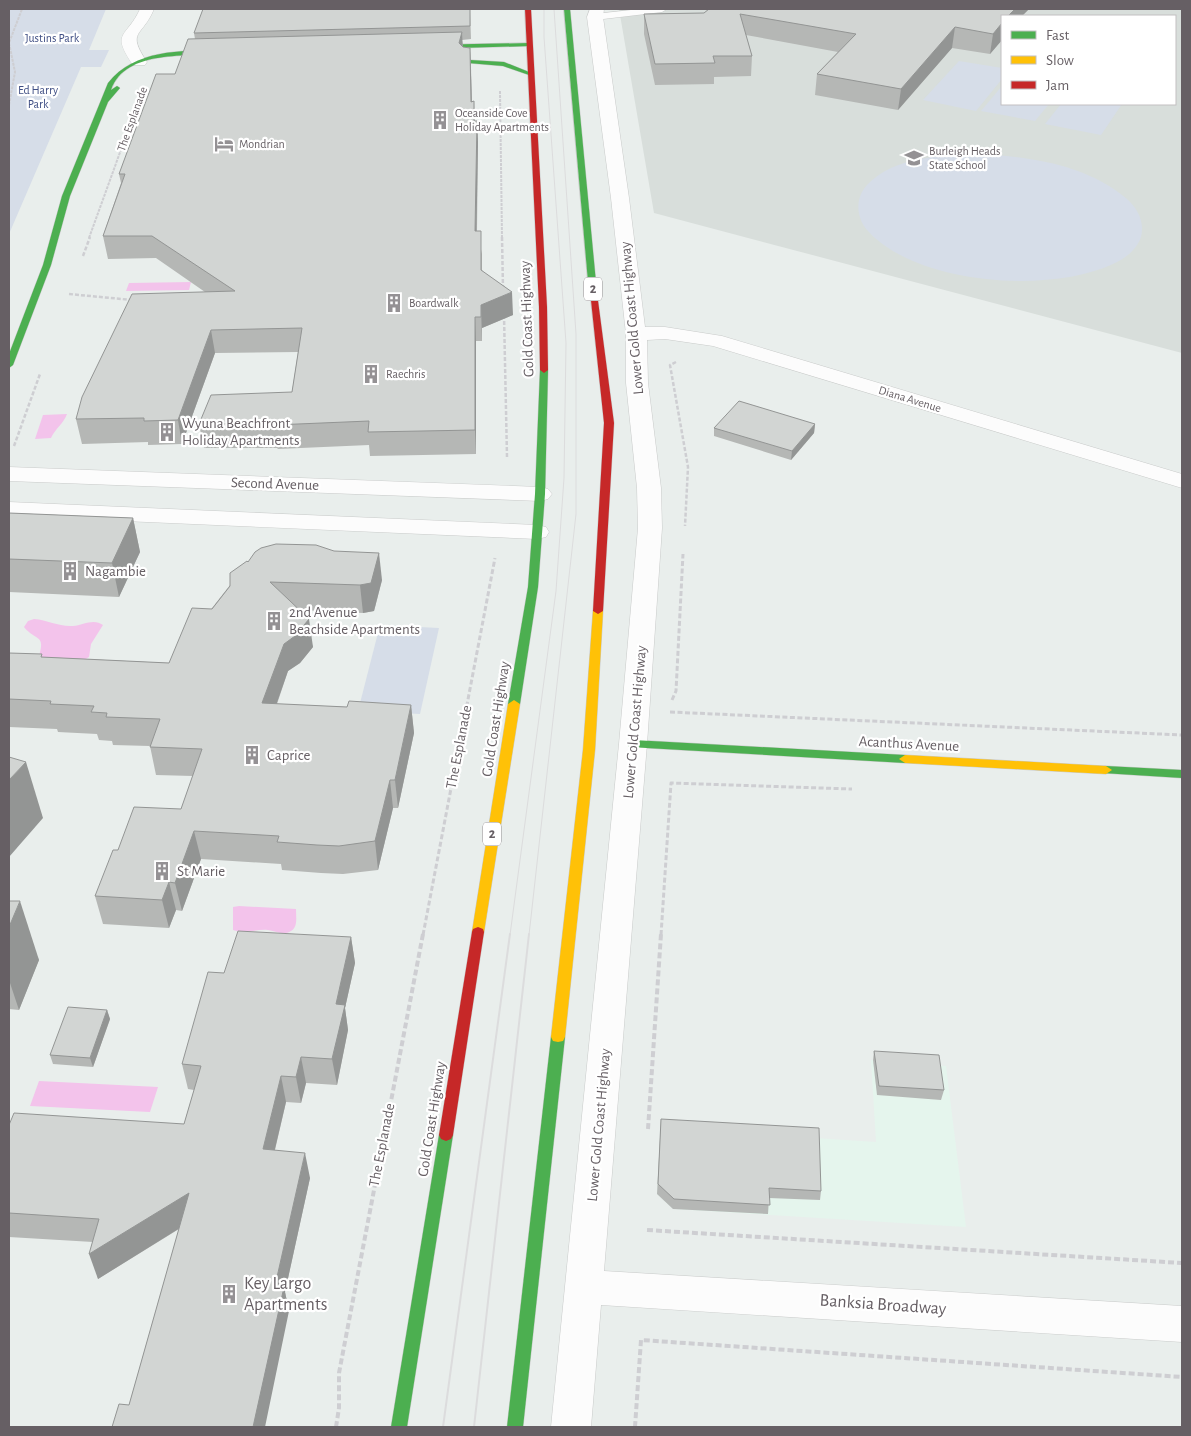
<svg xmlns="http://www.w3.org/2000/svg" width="1191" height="1436" font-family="'Alegreya Sans',sans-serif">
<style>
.commercial{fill:#e5f5ed}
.education{fill:#d8dedb;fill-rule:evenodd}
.green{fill:#d6dde8}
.water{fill:#f3c3eb}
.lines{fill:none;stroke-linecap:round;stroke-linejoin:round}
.lane-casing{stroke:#c9cbca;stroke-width:1}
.street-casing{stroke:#c9cbca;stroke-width:1}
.fast-casing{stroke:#c9caca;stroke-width:1}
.slow-casing{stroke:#c9caca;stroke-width:1}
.jam-casing{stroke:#c9caca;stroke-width:1}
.path-far3{stroke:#ceced2;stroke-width:2;stroke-dasharray:3 1;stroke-linecap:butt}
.path-far2{stroke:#ceced2;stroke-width:2.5;stroke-dasharray:4 2;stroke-linecap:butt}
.path-far1{stroke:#ceced2;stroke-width:3;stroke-dasharray:5 2.5;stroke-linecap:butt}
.path{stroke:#ceced2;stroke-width:4;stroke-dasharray:6 3;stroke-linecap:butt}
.lane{fill:#fcfcfc;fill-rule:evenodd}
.street{fill:#fcfcfc;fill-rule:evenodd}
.fast{fill:#4caf50;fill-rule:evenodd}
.slow{fill:#ffc107;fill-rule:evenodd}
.jam{fill:#c62828;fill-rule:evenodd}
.tram-far1{stroke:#dcdcdd;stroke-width:1}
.tram{stroke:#dcdcdd;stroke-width:2}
.wall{fill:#b5b7b5}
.shaded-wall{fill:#939594}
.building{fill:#d2d5d3;stroke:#939594}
.labels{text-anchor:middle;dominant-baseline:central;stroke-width:4.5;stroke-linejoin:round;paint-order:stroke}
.far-park-label{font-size:12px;fill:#404f84;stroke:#fff}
.far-poi-label{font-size:12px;fill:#665f64;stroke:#fff;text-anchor:start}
.far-street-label{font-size:12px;fill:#665f64;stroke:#fff}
.shield{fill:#fff;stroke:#948f92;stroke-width:1}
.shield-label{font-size:14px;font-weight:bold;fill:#665f64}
.street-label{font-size:15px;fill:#665f64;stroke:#fff}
.poi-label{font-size:15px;fill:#665f64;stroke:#fff;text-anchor:start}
.near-poi-label{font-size:18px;fill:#665f64;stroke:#fff;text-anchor:start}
.near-street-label{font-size:18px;fill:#665f64;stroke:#fff}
</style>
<rect width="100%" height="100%" fill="#e9eeec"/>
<polygon class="commercial" points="871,1060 946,1066 966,1227 673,1209 657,1194 661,1128 876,1142"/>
<path class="education" d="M619 9H1182V353L654 213ZM1002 16H1175V104H1002Z"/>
<g class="green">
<polygon points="9,9 106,9 89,50 109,50 101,67 81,67 9,234"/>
<polygon points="959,61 1002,68 1002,79 976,111 923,100"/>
<polygon points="1002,86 1002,104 1049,104 1035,121 981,111"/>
<polygon points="1061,104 1122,104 1101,135 1045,124"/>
<path d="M981 154C1032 157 1087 165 1127 199 1135 206 1142 217 1142 228 1143 245 1127 258 1113 264 1049 294 916 285 867 230 856 217 855 198 867 185 894 156 944 155 981 154Z"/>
<polygon points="380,625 439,628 420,714 358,711"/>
</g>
<g class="water">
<polygon points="191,282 189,290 126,291 129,283"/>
<path d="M67 414C64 423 55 429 51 438L35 439 43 415Z"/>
<path d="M34 619C48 620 59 627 73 626 83 625 94 618 103 625L91 644 89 657C76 666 52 662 39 656 46 634 35 641 24 627L28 621Z"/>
<path d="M239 906 296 909C296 917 298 927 291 931 284 936 275 931 268 930 256 929 245 934 233 930V907Z"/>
<polygon points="39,1081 158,1087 150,1112 30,1106"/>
</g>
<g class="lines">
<g class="lane-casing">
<polygon id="lane" points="640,9 667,9 662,12 595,20 590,17 595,14"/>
</g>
<g class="street-casing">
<g id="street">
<path d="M140 9H154C142 38 126 30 147 62L145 65H133C110 31 127 38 140 9Z"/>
<polygon points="590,9 604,9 603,17 629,198 645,327 665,327 722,336 1182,474 1182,488 713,346 665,339 647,340 648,383 661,488 662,528 647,744 604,1271 1182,1306 1182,1342 601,1305 591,1427 551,1427 619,744 638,528 637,488 626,383 626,334 611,198 587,17"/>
<polygon points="9,467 540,487 548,489 552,494 548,499 540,501 9,481"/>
<polygon points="9,502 537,525 546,527 549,532 546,537 537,539 9,516"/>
</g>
</g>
<g class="fast-casing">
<g id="fast">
<polygon points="564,9 570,9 597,293 593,295 589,293"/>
<polygon points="529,43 532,45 531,46 425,49 422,47 425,45"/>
<path d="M220 50 222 51V53C189 58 126 48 111 90L117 86 120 88 108 102 70 196 51 265 13 365 9 368V354L43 265 62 196 108 83C135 49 180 51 220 50Z"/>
<polygon points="470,60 504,62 534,74 529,75 503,66 468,63 468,61"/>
<polygon points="544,367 548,370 545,494 538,587 520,704 514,708 508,704 528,587 535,494 540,370"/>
<polygon points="633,740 905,755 911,759 905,763 629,747 627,744"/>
<polygon points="1106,766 1182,770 1182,778 1102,773 1100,770 1102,767"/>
<polygon points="558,1032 563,1033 565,1037 523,1427 507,1427 551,1037 553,1033"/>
<polygon points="446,1129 451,1131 453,1135 407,1427 391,1427 439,1135 441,1131"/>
</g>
</g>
<g class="slow-casing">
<g id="slow">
<polygon points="598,608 603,611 595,750 565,1037 563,1041 558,1042 553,1041 551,1037 583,750 593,611"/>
<polygon points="514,700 520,704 484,932 483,935 478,937 473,935 472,932 508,704"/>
<polygon points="905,755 1106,766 1112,770 1106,774 905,763 899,759"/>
</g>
</g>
<g class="jam-casing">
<g id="jam">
<polygon points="525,9 531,9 547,307 548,370 544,373 540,370 539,307"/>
<polygon points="590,291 597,293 614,423 603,611 598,614 593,611 604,423"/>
<polygon points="478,927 483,929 484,932 453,1135 451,1139 446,1141 441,1139 439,1135 472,932 473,929"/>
</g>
</g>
<g class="path-far3">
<polyline points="500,91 502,238"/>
<polyline points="9,105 15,72 9,43 22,9"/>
<polyline points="89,238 135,111"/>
</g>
<g class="path-far2">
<polyline points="502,237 503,289"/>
<polyline points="83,256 90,237"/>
<polyline points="69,294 132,300"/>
<polyline points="504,315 507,457"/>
<polyline points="676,362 670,365 688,467 685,526"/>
<polyline points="14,446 40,374"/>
</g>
<g class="path-far1">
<polyline points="672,700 676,691 683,554"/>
<polyline points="670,712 1182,735"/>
<polyline points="423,935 495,558"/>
<polyline points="661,935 671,783 852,789"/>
</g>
<g class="path">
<polyline points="648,1129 661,934"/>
<polyline points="647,1230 1182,1263"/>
<polyline points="336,1427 339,1408 339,1373 423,934"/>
<polyline points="635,1427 641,1340 1182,1377"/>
</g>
<use href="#lane" class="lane"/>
<use href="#street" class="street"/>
<use href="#fast" class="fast"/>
<use href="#slow" class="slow"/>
<use href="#jam" class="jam"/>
<g class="tram-far1">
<polyline points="510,935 556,591 564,478 566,343 544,37 544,9"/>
<polyline points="529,935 576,514 576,334 554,9"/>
</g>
<g class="tram">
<polyline points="443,1427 510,934"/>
<polyline points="474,1427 529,934"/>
</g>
</g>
<g class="wall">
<polygon points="470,9 471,39 462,40 463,47 470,48 472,102 474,101 475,121 477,121 478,142 477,231 482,254 482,270 513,315 482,328 482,341 476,341 476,454 370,456 369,445 278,449 277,448 204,448 199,424 292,392 298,352 215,353 182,444 148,445 148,442 82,444 76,419 205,292 156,258 108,259 103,236 121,183 119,174 195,39 194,33"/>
<polygon points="709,9 1029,9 1022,16 1002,16 1002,40 990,54 952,48 898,110 815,95 817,74 838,52 746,35 752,56 751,76 714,77 714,84 655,85 644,34 644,14 704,13"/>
<polygon points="815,424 814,433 791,460 714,436 714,428"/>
<polygon points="9,513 133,518 140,552 119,597 9,592"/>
<polygon points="248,562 382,580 374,611 363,613 300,610 313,647 300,663 288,671 277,704 347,707 411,705 414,733 398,808 393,808 378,870 343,874 321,873 282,870 281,864 201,859 182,911 176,910 169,928 103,924 95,896 118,850 181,809 193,776 156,775 150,746 113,745 112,741 99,740 97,734 58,732 57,729 9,727 9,653 43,657 169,663"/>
<polygon points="9,901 39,960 19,1010 9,1009"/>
<polygon points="351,937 355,963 345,1008 348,1030 337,1085 306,1083 301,1103 286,1102 275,1150 310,1178 285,1292 289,1311 129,1405 179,1229 98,1279 93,1242 9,1237 9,1125 184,1124 194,1090 188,1089 182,1064 224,973"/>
<polygon points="107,1010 110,1019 93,1067 53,1064 50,1055"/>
<polygon points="874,1051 944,1090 941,1100 877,1095 873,1060"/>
<polygon points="661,1119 821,1191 820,1200 769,1198 768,1214 673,1209 657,1194"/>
</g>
<g class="shaded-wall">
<polygon points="1015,9 1029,9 1022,16 1008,16"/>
<polygon points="1002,23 1002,40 990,54 993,34"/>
<polygon points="955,27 952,48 898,110 901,89"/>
<polygon points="462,32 463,52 459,43"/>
<polygon points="470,48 471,68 472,122 471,102"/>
<polygon points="477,121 478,142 476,254 475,231"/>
<polygon points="512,292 513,315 482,328 482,341 481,305"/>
<polygon points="475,317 476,341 476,454 475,430"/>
<polygon points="211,330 215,353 182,444 178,420"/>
<polygon points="815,424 814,433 791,460 792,451"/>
<polygon points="133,518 140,552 119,597 112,563"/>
<polygon points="379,553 382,580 374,611 363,613 360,585"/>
<polygon points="309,619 313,647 300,663 288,671 267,731 262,703 284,644"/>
<polygon points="411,705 414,733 398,808 395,780"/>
<polygon points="26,762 43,818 9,857 9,780"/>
<polygon points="390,780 393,808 378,870 375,841"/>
<polygon points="194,831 201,859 182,911 175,883"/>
<polygon points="169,882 176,910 169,928 162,900"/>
<polygon points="20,901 39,960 19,1010 9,980 9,927"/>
<polygon points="351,937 355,963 345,1008 348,1030 337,1085 332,1059 336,1004"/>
<polygon points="107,1010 110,1019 93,1067 90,1058"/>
<polygon points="301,1057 306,1083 301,1103 296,1077"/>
<polygon points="281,1076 286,1102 269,1174 263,1149"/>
<polygon points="305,1153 310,1178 285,1292 289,1311 265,1427 253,1427 275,1286"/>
<polygon points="189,1193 196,1218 98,1279 89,1254"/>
</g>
<g class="building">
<polygon points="203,9 470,9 470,26 194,33"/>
<polygon points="709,9 1015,9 1008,16 1002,16 1002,23 993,34 955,27 901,89 817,74 856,34 740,14 752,56 713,56 715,63 655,64 644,14 704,13"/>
<polygon points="462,32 459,43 463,47 470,48 471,102 474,101 474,121 477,121 475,231 481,231 481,270 512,292 481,305 481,317 475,317 475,430 368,432 369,421 274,425 274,423 199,424 211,395 292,392 302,328 211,330 178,420 144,421 144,418 76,419 82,397 132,294 235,291 152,236 103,236 125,174 119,174 156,74 175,74 188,39"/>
<polygon points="739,401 815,424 792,451 714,428"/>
<polygon points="9,513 133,518 112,563 9,559"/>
<polygon points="276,544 316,545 334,551 379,553 371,583 360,585 270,582 309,619 295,636 284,644 262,703 347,707 349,701 411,705 395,780 390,780 375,841 339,846 317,845 277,842 279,836 194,831 175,883 169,882 162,900 95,896 113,850 118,850 134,807 181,809 202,749 150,747 160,719 106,717 107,713 91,712 94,706 50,704 51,701 9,699 9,653 42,654 41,657 169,663 192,608 212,609 230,586 230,573 247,561 248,562 255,552 261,548"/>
<polygon points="9,757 26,762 9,780"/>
<polygon points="9,901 20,901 9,927"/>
<polygon points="238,931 351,937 336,1004 345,1005 332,1059 301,1057 296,1077 281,1076 263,1149 305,1153 275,1286 284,1287 253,1427 112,1427 119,1404 129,1405 189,1193 89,1254 99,1219 9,1213 9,1125 14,1113 184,1124 201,1066 182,1064 208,972 224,973"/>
<polygon points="68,1007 107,1010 90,1058 50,1055"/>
<polygon points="874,1051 939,1055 944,1090 879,1086"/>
<polygon points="661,1119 819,1128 821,1191 769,1188 770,1205 674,1199 658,1184"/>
</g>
<defs>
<g id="building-bare" transform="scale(1.5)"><path d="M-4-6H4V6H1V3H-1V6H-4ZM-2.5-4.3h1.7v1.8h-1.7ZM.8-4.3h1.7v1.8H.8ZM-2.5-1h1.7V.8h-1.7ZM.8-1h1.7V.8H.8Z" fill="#949194" stroke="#fff" stroke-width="2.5" paint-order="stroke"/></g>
<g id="hotel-bare" transform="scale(1.5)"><path d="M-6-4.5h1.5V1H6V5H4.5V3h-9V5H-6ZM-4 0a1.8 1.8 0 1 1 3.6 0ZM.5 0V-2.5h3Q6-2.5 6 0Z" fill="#949194" stroke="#fff" stroke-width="2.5" paint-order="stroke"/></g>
<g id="school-bare" transform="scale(1.5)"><path d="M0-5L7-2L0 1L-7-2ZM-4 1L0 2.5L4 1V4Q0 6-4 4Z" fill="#949194" stroke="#fff" stroke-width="2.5" paint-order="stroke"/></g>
</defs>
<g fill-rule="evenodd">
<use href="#building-bare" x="440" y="120"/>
<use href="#hotel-bare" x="224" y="144"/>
<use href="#school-bare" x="914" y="158"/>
<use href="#building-bare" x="394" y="303"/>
<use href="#building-bare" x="371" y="374"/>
<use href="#building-bare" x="167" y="432"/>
<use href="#building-bare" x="70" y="571"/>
<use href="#building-bare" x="274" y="621"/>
<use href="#building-bare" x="252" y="755"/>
<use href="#building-bare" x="162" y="871"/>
<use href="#building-bare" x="229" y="1294"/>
</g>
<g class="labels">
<g class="far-park-label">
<text x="52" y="38">Justins Park</text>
<text x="38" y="90">Ed Harry<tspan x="38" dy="14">Park</tspan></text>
</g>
<g class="far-poi-label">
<text x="455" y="113">Oceanside Cove<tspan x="455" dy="14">Holiday Apartments</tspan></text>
<text x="239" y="144">Mondrian</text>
<text x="929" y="151">Burleigh Heads<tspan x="929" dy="14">State School</tspan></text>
<text x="409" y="303">Boardwalk</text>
<text x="386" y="374">Raechris</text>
</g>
<g class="far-street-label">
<text transform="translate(132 119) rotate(-70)">The Esplanade</text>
<text transform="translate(910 399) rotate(17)">Diana Avenue</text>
</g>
<g class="shield">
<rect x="584" y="277.5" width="18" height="23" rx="4"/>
<rect x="483" y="822.5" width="18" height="23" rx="4"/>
</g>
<g class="shield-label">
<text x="593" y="289">2</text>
<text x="492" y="834">2</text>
</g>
<g class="street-label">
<text transform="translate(632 318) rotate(-95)">Lower Gold Coast Highway</text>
<text transform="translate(527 319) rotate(-92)">Gold Coast Highway</text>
<text transform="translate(275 484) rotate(2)">Second Avenue</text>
<text transform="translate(496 719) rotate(-81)">Gold Coast Highway</text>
<text transform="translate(635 722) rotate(-85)">Lower Gold Coast Highway</text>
<text transform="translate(909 744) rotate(3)">Acanthus Avenue</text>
<text transform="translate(459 747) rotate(-79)">The Esplanade</text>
<text transform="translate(432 1119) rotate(-81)">Gold Coast Highway</text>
<text transform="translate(599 1125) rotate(-85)">Lower Gold Coast Highway</text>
<text transform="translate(382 1145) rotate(-79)">The Esplanade</text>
</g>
<g class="poi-label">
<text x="182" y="423">Wyuna Beachfront<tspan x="182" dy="17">Holiday Apartments</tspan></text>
<text x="85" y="571">Nagambie</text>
<text x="289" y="612">2nd Avenue<tspan x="289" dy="17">Beachside Apartments</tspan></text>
<text x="267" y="755">Caprice</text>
<text x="177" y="871">St Marie</text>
</g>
<g class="near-poi-label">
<text x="244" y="1284">Key Largo<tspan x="244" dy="21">Apartments</tspan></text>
</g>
<g class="near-street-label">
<text transform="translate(883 1305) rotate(4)">Banksia Broadway</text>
</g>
</g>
<rect width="1191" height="1436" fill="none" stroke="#665f64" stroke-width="20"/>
<rect x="1001" y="15" width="175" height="90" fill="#ffffff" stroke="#c2bfc1"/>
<rect x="1011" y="31" width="25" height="8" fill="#4caf50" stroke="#c2bfc1"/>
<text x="1046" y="40" font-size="15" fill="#665f64">Fast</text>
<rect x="1011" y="56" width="25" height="8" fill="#ffc107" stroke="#c2bfc1"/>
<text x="1046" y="65" font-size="15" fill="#665f64">Slow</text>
<rect x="1011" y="81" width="25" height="8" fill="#c62828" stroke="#c2bfc1"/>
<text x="1046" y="90" font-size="15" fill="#665f64">Jam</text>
</svg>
